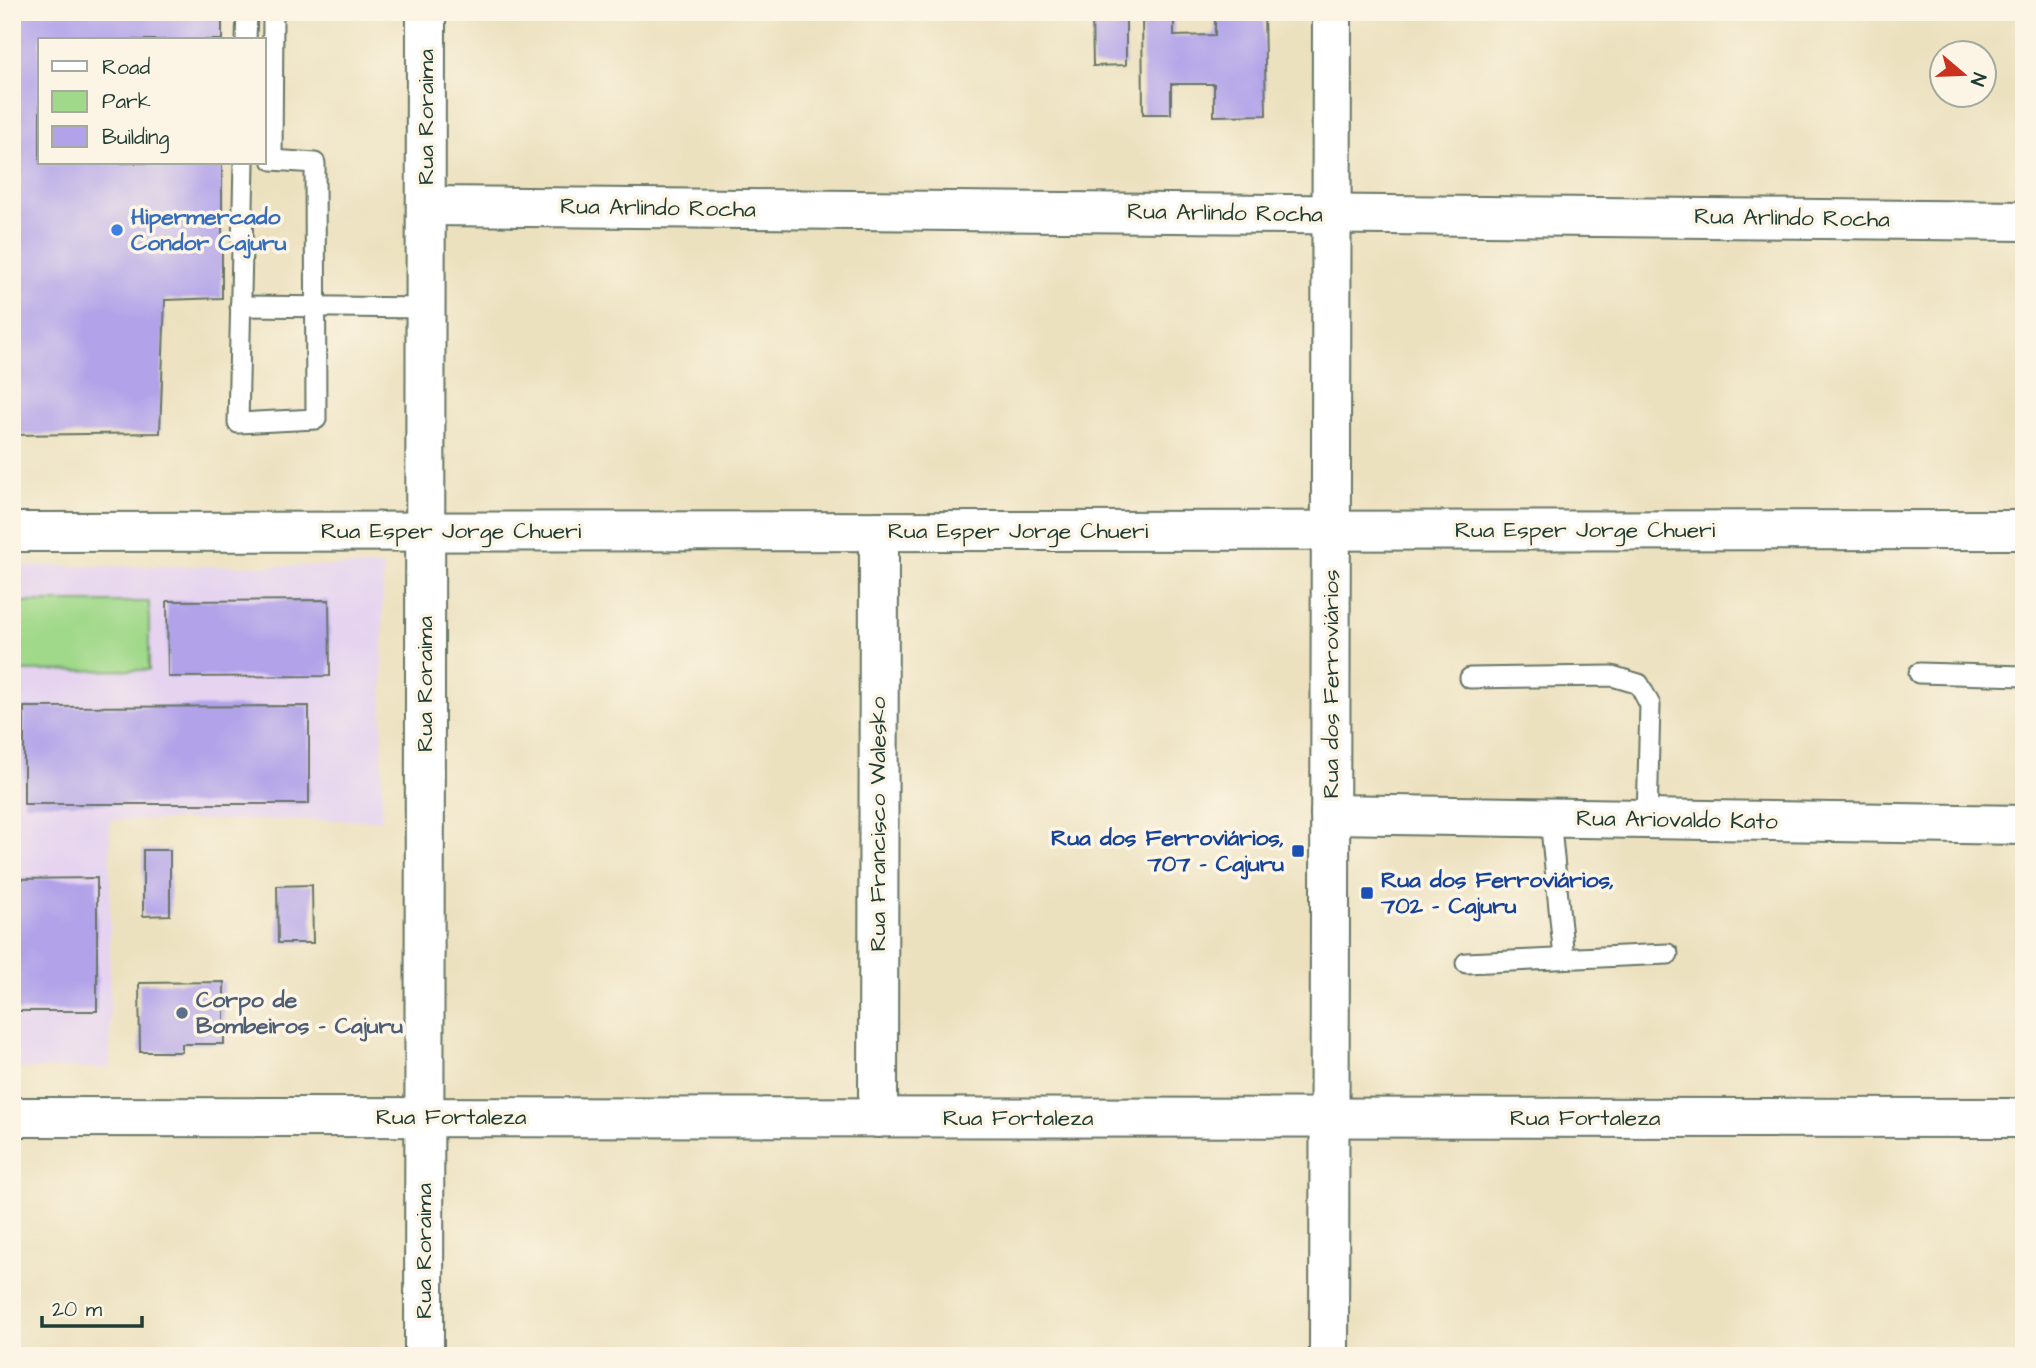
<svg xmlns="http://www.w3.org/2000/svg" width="2036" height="1368" font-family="'Architects Daughter',sans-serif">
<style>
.built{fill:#e5d3f0}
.green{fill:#a1d98a;stroke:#608b5f;stroke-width:2}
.building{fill:#b1a2e9}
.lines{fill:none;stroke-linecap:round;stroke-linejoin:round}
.lane-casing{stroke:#677665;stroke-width:23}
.street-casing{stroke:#677665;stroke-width:42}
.secondary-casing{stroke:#677665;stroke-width:42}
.lane{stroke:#fff;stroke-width:19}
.street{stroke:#fff;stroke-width:38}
.secondary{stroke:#fff;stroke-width:38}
.shop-dot{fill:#3f7fe0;stroke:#fcf5e5;stroke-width:2.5}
.transit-dot{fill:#1a4fb4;stroke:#fcf5e5;stroke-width:2.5}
.service-dot{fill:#5c6f8a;stroke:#fcf5e5;stroke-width:2.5}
.labels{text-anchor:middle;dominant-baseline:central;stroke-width:7;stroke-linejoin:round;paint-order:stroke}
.street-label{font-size:23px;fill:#1f3d34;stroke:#fcf5e5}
.shop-label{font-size:23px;font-weight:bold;fill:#366cbe;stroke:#fcf5e5;text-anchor:start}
.transit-label{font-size:23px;font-weight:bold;fill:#164399;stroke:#fcf5e5;text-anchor:end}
.service-label{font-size:23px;font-weight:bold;fill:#4e5e75;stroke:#fcf5e5;text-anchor:start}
</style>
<rect width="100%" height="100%" fill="#fcf5e5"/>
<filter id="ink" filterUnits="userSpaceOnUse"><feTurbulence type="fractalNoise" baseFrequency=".0143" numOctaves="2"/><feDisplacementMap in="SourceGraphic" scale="14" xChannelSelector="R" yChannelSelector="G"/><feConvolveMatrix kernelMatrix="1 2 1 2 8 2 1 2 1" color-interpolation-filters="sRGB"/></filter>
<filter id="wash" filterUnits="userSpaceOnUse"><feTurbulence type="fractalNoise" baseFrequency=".00686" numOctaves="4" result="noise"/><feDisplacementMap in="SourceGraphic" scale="28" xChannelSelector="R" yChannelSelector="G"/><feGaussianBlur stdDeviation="1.57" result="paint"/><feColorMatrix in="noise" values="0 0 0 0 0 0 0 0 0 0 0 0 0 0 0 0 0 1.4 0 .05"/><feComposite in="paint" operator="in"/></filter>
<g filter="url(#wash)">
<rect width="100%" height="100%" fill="#ece1bf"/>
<polygon class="built" points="12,566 383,566 382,820 110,820 110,1068 12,1069"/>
<polygon class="green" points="13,602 149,602 149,670 13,671"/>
<g id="blocks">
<g class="building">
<polygon points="12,12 222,12 222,40 40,40 40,163 222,163 222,298 165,300 160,433 12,435"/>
<polygon points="1092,12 1126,12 1126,65 1093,66"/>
<polygon points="1142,12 1174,12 1174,36 1215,35 1215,12 1264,12 1266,115 1214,116 1214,84 1171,84 1171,114 1143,114"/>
<polygon points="329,600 330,676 168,677 167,601"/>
<polygon points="309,706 309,804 24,804 24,707"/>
<polygon points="143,850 170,850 170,915 143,916"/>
<polygon points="97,878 97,1011 12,1011 12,879"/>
<polygon points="312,885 313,943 278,943 277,886"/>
<polygon points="224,982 224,1044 182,1044 182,1052 140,1052 139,983"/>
</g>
</g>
</g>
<g filter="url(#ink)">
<use href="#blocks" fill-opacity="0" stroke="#677665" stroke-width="2"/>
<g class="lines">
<g class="lane-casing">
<g id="lane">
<polyline points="246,40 247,12"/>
<polyline points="244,163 238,423 316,419 315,163 272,160 273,17 271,12"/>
<polyline points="240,306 426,308"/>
<polyline points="1919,673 2024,676"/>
<polyline points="1470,678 1612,676 1639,684 1650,705 1647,819"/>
<polyline points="1550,818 1564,958"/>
<polyline points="1466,963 1668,954"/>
</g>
</g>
<g class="street-casing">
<g id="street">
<polyline points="426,206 2024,221"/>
<polyline points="12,532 2024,530"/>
<polyline points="1330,814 2024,825"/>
<polyline points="12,1117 2024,1118"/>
<polyline points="878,1118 879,531"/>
<polyline points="424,1356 426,12"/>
</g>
</g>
<g class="secondary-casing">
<polyline id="secondary" points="1329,1356 1332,12"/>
</g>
<use href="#lane" class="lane"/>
<use href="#street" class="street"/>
<use href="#secondary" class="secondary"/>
</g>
</g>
<circle class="shop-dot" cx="117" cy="230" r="7"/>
<g class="transit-dot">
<rect x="1291" y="844" width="14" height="14" rx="3.5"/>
<rect x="1360" y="886" width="14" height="14" rx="3.5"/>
</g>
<circle class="service-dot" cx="182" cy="1013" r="7"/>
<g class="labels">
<g class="street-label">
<text transform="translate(426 117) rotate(-90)">Rua Roraima</text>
<text transform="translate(658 208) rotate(1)">Rua Arlindo Rocha</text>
<text transform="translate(1225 213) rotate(1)">Rua Arlindo Rocha</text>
<text transform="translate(1792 218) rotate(1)">Rua Arlindo Rocha</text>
<text x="1585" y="530">Rua Esper Jorge Chueri</text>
<text x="451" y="531">Rua Esper Jorge Chueri</text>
<text x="1018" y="531">Rua Esper Jorge Chueri</text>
<text transform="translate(425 684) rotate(-90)">Rua Roraima</text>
<text transform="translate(1331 684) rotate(-90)">Rua dos Ferroviários</text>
<text transform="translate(1677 820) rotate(1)">Rua Ariovaldo Kato</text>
<text transform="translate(878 824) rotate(-90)">Rua Francisco Walesko</text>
<text x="451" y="1117">Rua Fortaleza</text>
<text x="1018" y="1118">Rua Fortaleza</text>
<text x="1585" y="1118">Rua Fortaleza</text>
<text transform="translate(424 1251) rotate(-90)">Rua Roraima</text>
</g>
<g class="shop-label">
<text x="131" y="217">Hipermercado<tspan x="131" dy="26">Condor Cajuru</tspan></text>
</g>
<g class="transit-label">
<text x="1284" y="838">Rua dos Ferroviários,<tspan x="1284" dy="26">707 - Cajuru</tspan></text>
<text x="1381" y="880" text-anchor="start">Rua dos Ferroviários,<tspan x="1381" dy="26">702 - Cajuru</tspan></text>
</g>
<g class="service-label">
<text x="196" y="1000">Corpo de<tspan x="196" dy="26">Bombeiros - Cajuru</tspan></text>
</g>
</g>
<rect width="2036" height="1368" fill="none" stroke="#fcf5e5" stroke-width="42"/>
<rect x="38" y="38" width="228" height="126" fill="#fcf5e5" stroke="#a4ab9e" stroke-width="2"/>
<rect x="52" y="61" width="35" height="10" fill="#ffffff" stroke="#a4ab9e" stroke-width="2"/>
<text x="102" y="74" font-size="21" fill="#1f3d34">Road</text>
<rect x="52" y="91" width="35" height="21" fill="#a1d98a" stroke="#a4ab9e" stroke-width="2"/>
<text x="102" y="108" font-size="21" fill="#1f3d34">Park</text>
<rect x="52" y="126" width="35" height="21" fill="#b1a2e9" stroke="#a4ab9e" stroke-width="2"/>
<text x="102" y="144" font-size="21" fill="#1f3d34">Building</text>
<g transform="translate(1963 74) rotate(109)"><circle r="33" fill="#fcf5e5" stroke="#a4ab9e" stroke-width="2"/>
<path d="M0-5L12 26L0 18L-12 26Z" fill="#c8321e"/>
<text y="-10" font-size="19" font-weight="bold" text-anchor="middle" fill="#1f3d34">N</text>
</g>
<path d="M42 1316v10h100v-10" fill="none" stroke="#1f3d34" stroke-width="3.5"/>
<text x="52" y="1316" font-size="21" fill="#1f3d34" stroke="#fcf5e5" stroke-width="5" paint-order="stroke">20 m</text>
</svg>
